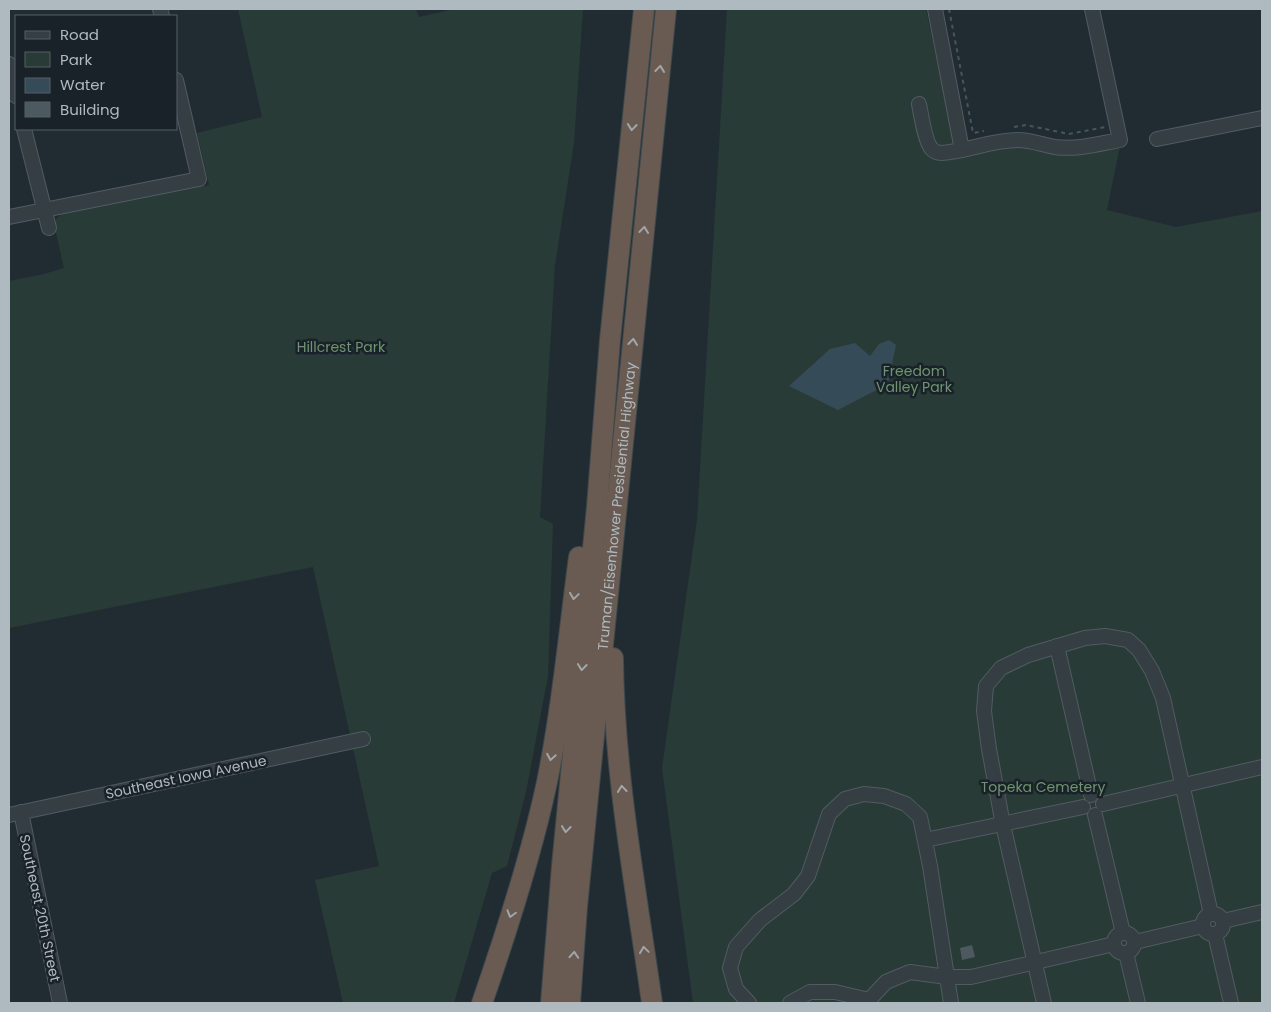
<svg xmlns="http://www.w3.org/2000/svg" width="1271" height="1012" font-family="Poppins,sans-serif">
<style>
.green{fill:#293b36}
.water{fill:#364b58}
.building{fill:#4c5961}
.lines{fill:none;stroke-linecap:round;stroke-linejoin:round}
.minor-casing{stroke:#515c61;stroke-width:16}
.highway-casing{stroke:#3e494e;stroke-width:22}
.path{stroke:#465756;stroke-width:2;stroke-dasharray:4 4;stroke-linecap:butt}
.minor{stroke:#343e43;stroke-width:14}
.highway{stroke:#695b52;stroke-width:20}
.oneway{stroke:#a0a6aa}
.labels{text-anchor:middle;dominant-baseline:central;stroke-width:5;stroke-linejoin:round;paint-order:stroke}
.park-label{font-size:14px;fill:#709470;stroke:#192228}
.street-label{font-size:14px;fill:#aeb9c0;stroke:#192228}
</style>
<rect width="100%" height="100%" fill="#212c32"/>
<g class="green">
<path d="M238 9H416L419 17 454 9H583L574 143 555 265 540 517 553 524 548 676 526 792 507 866 492 873 454 1003H343L315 880 379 866 313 567 9 628V281L44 274 64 268 54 224C57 216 61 214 69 211L209 185 197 133 262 117Z"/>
<polygon points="727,9 926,9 957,156 1008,147 1029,147 1068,155 1090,153 1120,146 1107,210 1176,227 1262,211 1262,1003 693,1003 662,768 697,520"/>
</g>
<polygon class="water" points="889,340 896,345 888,384 838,410 789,386 830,349 855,343 870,356 879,344"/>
<polygon class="building" points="972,945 975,957 962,960 960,948"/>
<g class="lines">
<g class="minor-casing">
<g id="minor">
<polyline points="160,9 162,16"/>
<polyline points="935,9 962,150"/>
<polyline points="9,64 16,96"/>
<path d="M919 104C921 114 925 141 931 148 934 152 938 153 942 153 968 151 992 140 1018 140 1031 140 1043 145 1055 147 1077 150 1098 144 1120 140L1092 9"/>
<polyline points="24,129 49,228"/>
<polyline points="1157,139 1262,118"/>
<polyline points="9,217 199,179 176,80"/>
<polyline points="1057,646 1091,795"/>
<polyline points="1103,804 1262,767"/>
<polyline points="21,812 60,1003"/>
<polyline points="9,815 363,739"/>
<polyline points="1095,815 1123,933"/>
<polyline points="925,840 1083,807"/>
<circle cx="1213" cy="924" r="10"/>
<polyline points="1223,921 1262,912"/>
<circle cx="1124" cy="943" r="10"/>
<polyline points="1215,934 1231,1003"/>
<polyline points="1135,942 1203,926"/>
<polyline points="1126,953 1138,1003"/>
<polyline points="749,1003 736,989 730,968 736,947 760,920 794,894 808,876 829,814 845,799 864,794 884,796 906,804 920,817 930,866 951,1003"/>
<polyline points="790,1003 810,992 835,992 869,1000"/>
<polyline points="869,1003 869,1000 886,982 910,972 947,977 971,977 1114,944"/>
<polyline points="1044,1003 1003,825 989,749 984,711 986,686 1001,668 1028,655 1085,638 1105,636 1128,640 1139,650 1152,671 1163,698 1211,914"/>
</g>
</g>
<g class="highway-casing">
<g id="highway">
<path d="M613 658C614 774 636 889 652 1003"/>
<path d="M482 1003C507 931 531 857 547 782 562 708 569 632 579 557"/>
<polyline points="551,1003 562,866 597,507 610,340 644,9"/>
<path id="s1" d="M570 1003 577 907 666 9"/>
</g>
</g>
<g class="path">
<polyline points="949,9 973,133 984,131"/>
<polyline points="1014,127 1026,125 1069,134 1105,127"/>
</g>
<use href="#minor" class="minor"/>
<use href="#highway" class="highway"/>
</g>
<defs><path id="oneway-chevron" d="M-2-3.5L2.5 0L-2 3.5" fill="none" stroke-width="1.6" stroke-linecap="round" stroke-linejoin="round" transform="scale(1.25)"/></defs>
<g class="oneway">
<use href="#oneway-chevron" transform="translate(660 69) rotate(-84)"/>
<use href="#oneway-chevron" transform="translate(632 127) rotate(96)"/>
<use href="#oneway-chevron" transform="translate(644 230) rotate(-84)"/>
<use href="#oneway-chevron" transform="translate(633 342) rotate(-84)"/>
<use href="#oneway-chevron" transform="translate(574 596) rotate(98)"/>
<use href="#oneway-chevron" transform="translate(582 667) rotate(96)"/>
<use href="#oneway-chevron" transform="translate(551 757) rotate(100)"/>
<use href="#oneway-chevron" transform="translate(622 789) rotate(-96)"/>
<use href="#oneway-chevron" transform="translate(566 829) rotate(96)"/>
<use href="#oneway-chevron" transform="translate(511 914) rotate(106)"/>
<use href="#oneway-chevron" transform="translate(644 950) rotate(-98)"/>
<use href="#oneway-chevron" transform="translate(574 955) rotate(-86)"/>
</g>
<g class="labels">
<g class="park-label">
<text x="341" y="347">Hillcrest Park</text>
<text x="914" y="371">Freedom<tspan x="914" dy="16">Valley Park</tspan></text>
<text x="1043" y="787">Topeka Cemetery</text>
</g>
<g class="street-label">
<text stroke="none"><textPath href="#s1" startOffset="499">Truman/Eisenhower Presidential Highway</textPath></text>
<text transform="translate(186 777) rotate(-12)">Southeast Iowa Avenue</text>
<text transform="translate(40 908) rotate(78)">Southeast 20th Street</text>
</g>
</g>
<rect width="1271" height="1012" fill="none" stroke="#aeb9c0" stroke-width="20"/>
<rect x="15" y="15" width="162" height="115" fill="#192228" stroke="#555e65"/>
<rect x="25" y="31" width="25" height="8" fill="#343e43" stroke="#555e65"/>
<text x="60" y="40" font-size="15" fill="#aeb9c0">Road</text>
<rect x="25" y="52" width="25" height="15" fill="#293b36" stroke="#555e65"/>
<text x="60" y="65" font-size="15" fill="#aeb9c0">Park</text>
<rect x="25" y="78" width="25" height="15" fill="#364b58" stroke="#555e65"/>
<text x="60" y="90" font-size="15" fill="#aeb9c0">Water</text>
<rect x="25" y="102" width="25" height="15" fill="#4c5961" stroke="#555e65"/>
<text x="60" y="115" font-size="15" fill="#aeb9c0">Building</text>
</svg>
